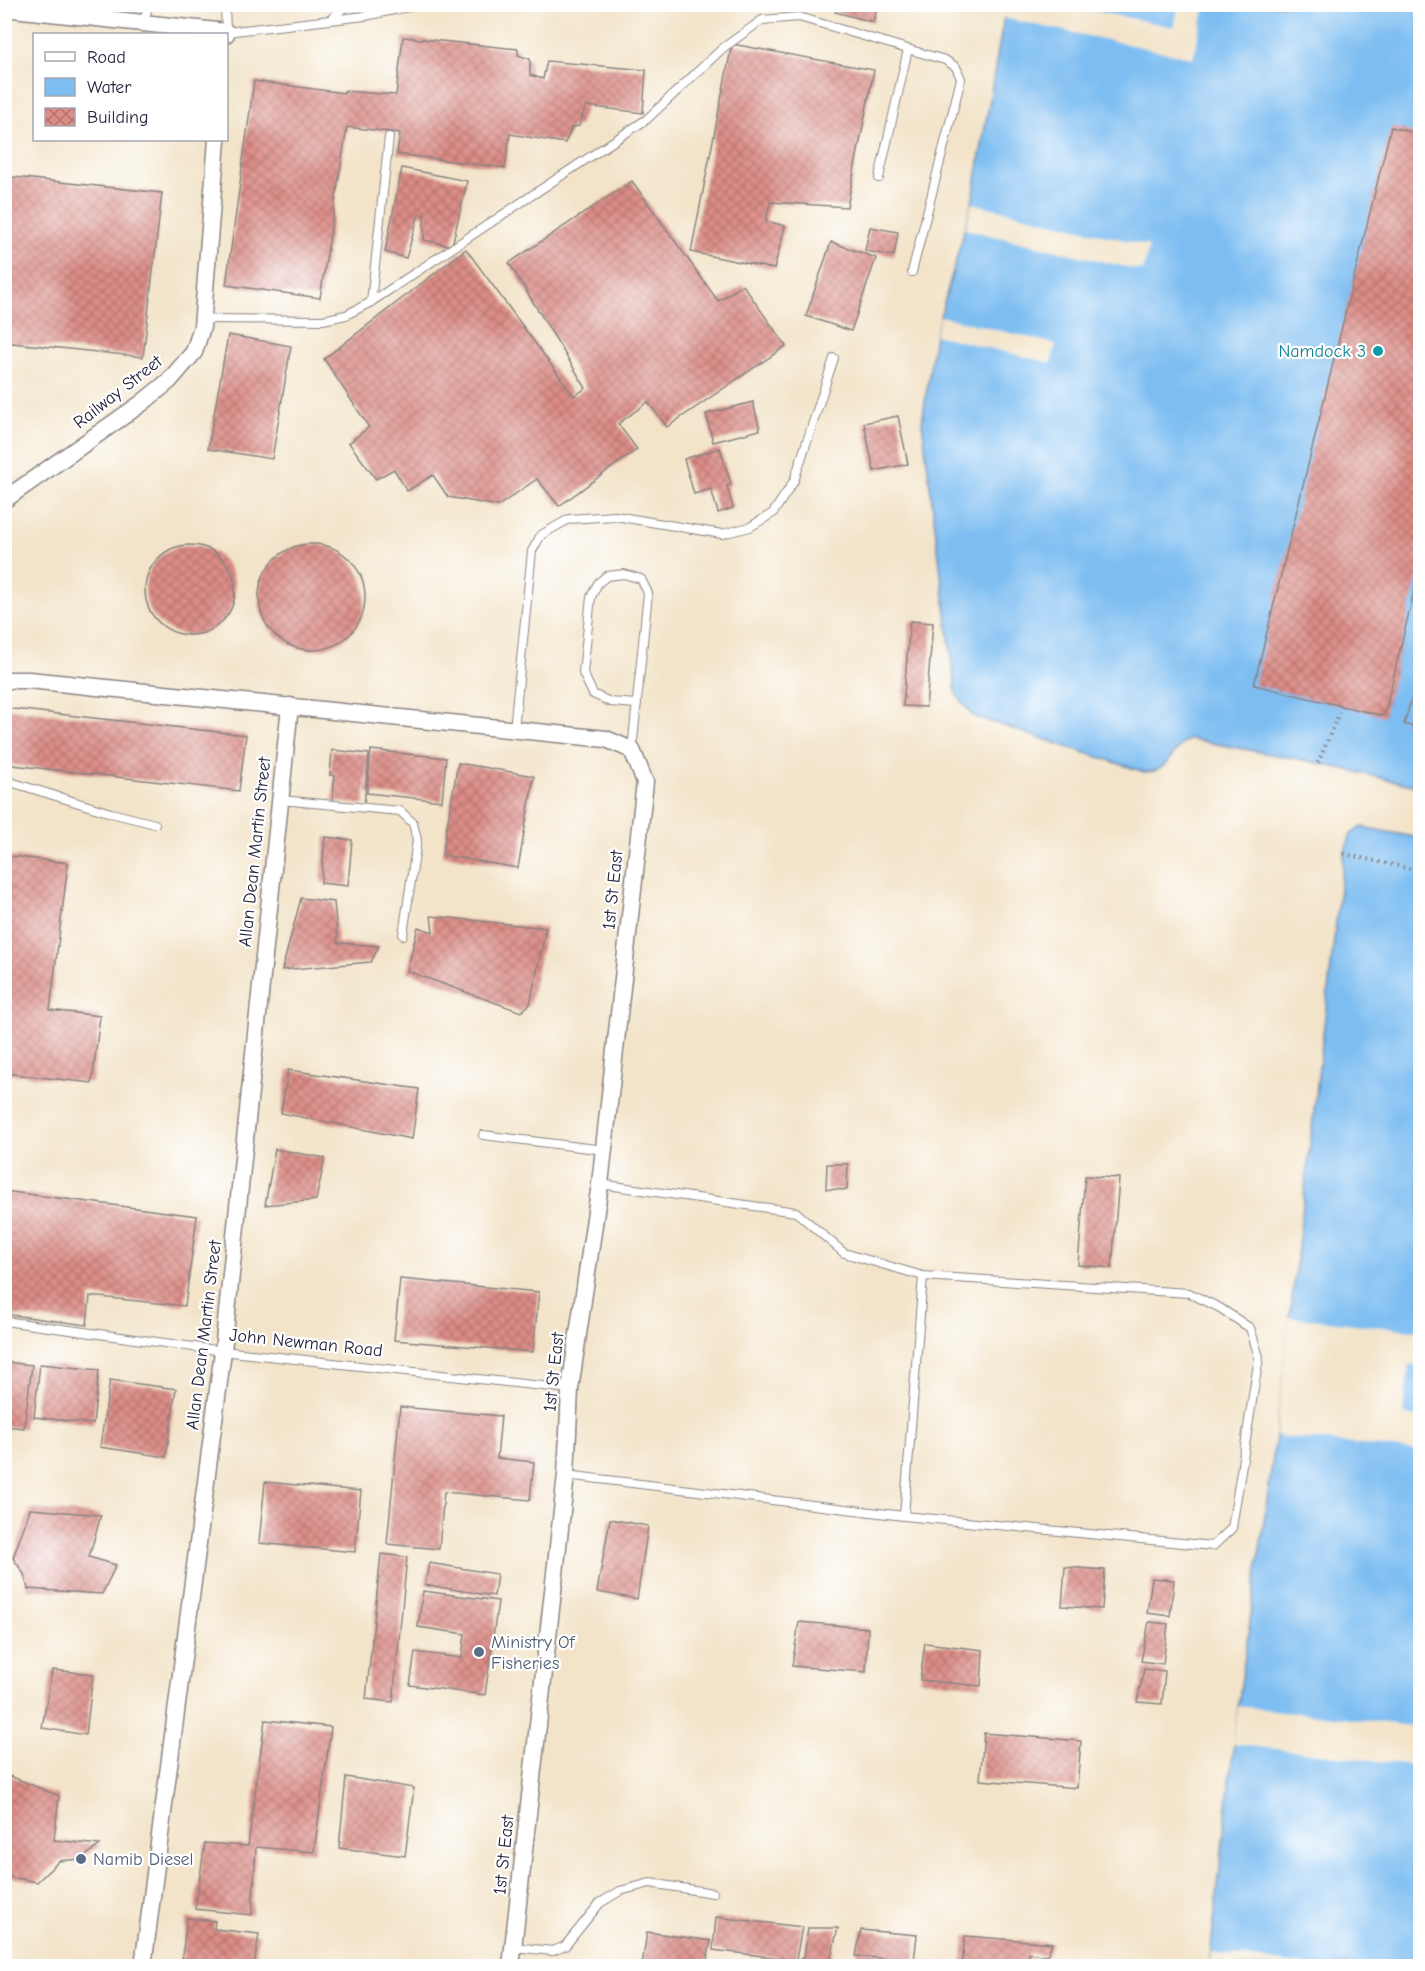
<svg xmlns="http://www.w3.org/2000/svg" width="1425" height="1971" font-family="'Comic Neue',sans-serif">
<style>
.water{fill:#7dbdf1;stroke:#507096;stroke-width:1.5}
.pier{fill:#f3e4c9}
.building{fill:url(#building-cross-hatch)}
.lines{fill:none;stroke-linecap:round;stroke-linejoin:round}
.lane-casing{stroke:#8a8382;stroke-width:10}
.street-casing{stroke:#8a8382;stroke-width:19}
.path{stroke:#8a8382;stroke-width:4;stroke-dasharray:1.5 4.5;stroke-linecap:butt}
.lane{stroke:#fff;stroke-width:8}
.street{stroke:#fff;stroke-width:16}
.culture-dot{fill:#0f9aa8;stroke:#fff;stroke-width:2}
.service-dot{fill:#5c6f8a;stroke:#fff;stroke-width:2}
.labels{text-anchor:middle;dominant-baseline:central;stroke-width:4.5;stroke-linejoin:round;paint-order:stroke}
.culture-label{font-size:18px;fill:#0d838f;stroke:#fff;text-anchor:end}
.street-label{font-size:18px;fill:#22223b;stroke:#fff}
.service-label{font-size:18px;fill:#4e5e75;stroke:#fff;text-anchor:start}
</style>
<defs>
<pattern id="building-cross-hatch" width="8" height="8" patternUnits="userSpaceOnUse" patternTransform="scale(1.5)"><rect width="8" height="8" fill="#dd8d86"/><path d="M0 0l8 8M0 8l8-8" fill="none" stroke="#b3736f"/></pattern>
</defs>
<rect width="100%" height="100%" fill="#fff"/>
<filter id="ink" filterUnits="userSpaceOnUse"><feTurbulence type="fractalNoise" baseFrequency=".0167" numOctaves="2"/><feDisplacementMap in="SourceGraphic" scale="12" xChannelSelector="R" yChannelSelector="G"/><feConvolveMatrix kernelMatrix="1 2 1 2 8 2 1 2 1" color-interpolation-filters="sRGB"/></filter>
<filter id="wash" filterUnits="userSpaceOnUse"><feTurbulence type="fractalNoise" baseFrequency=".008" numOctaves="4" result="noise"/><feDisplacementMap in="SourceGraphic" scale="24" xChannelSelector="R" yChannelSelector="G"/><feGaussianBlur stdDeviation="1.35" result="paint"/><feColorMatrix in="noise" values="0 0 0 0 0 0 0 0 0 0 0 0 0 0 0 0 0 1.4 0 .05"/><feComposite in="paint" operator="in"/></filter>
<g filter="url(#wash)">
<rect width="100%" height="100%" fill="#f3e4c9"/>
<g class="water">
<path d="M1006 5H1420V787L1318 763 1190 739C1169 749 1171 773 1144 772L973 716 956 694 922 422 935 335 972 203Z"/>
<polygon points="1362,827 1420,838 1420,1966 1209,1966 1238,1706 1276,1436 1344,854 1351,834"/>
</g>
<g class="pier">
<polygon points="1006,5 1065,5 1174,27 1179,5 1205,5 1193,58 1003,18"/>
<polygon points="972,203 1149,246 1143,271 965,229"/>
<polygon points="940,316 1056,344 1051,363 935,335"/>
<polygon points="1289,1317 1420,1331 1420,1366 1409,1365 1403,1415 1420,1417 1420,1451 1276,1436"/>
<polygon points="1238,1706 1420,1727 1420,1766 1233,1744"/>
<polygon points="1211,1953 1314,1966 1209,1966"/>
</g>
<g id="blocks">
<g class="building">
<polygon points="836,4 868,4 877,7 873,22 835,12"/>
<polygon points="403,37 518,49 518,55 530,59 530,75 543,79 547,61 646,70 643,113 586,106 579,126 572,127 565,143 510,134 505,168 397,154 400,133 347,127 320,298 226,285 254,81 344,93 344,91 396,95"/>
<polygon points="732,44 874,70 847,207 770,202 766,221 785,226 774,269 691,252"/>
<polygon points="1391,127 1420,134 1420,567 1384,716 1254,685"/>
<polygon points="402,168 467,181 452,246 424,240 424,215 419,214 406,258 385,252"/>
<polygon points="4,176 162,193 143,357 4,342"/>
<polygon points="632,181 718,301 743,285 786,346 667,427 648,402 618,424 637,449 559,506 537,479 498,506 448,497 433,475 407,491 394,469 376,479 349,443 369,427 324,359 466,249 574,396 586,388 509,263"/>
<polygon points="870,227 898,232 894,256 865,251"/>
<polygon points="831,242 876,258 851,331 806,316"/>
<polygon points="228,335 291,346 272,459 208,449"/>
<polygon points="753,402 760,430 713,442 706,414"/>
<polygon points="898,416 908,464 874,471 864,423"/>
<polygon points="720,448 731,484 727,486 733,508 718,513 711,489 694,494 684,459"/>
<circle cx="312" cy="597" r="53"/>
<circle cx="190" cy="590" r="45"/>
<polygon points="910,621 933,623 926,707 903,706"/>
<polygon points="1420,671 1420,729 1404,724"/>
<polygon points="4,708 246,735 239,791 4,764"/>
<polygon points="332,750 369,754 364,805 332,801 335,776 330,775"/>
<polygon points="371,750 446,758 442,801 367,793"/>
<polygon points="458,763 534,776 518,868 442,855"/>
<polygon points="325,837 352,840 348,886 321,883"/>
<polygon points="10,856 68,863 50,1010 100,1016 92,1083 4,1073 4,898"/>
<polygon points="301,898 334,902 338,943 379,946 371,962 282,970"/>
<polygon points="431,916 546,928 530,1004 521,1012 407,971 418,927 433,932"/>
<polygon points="288,1070 419,1089 412,1139 281,1113"/>
<polygon points="275,1149 325,1158 316,1200 265,1205"/>
<polygon points="827,1164 848,1164 847,1190 826,1189"/>
<polygon points="1085,1176 1119,1178 1112,1268 1078,1265"/>
<polygon points="4,1191 197,1216 185,1306 90,1296 87,1325 4,1314"/>
<polygon points="400,1279 539,1292 533,1352 394,1340"/>
<polygon points="4,1362 32,1365 24,1428 4,1426"/>
<polygon points="40,1364 99,1370 93,1424 34,1417"/>
<polygon points="110,1380 176,1389 166,1457 100,1447"/>
<polygon points="400,1407 501,1416 497,1458 534,1462 530,1500 444,1492 439,1549 387,1544"/>
<polygon points="265,1482 361,1491 355,1552 259,1543"/>
<polygon points="30,1509 101,1515 89,1557 116,1565 102,1594 28,1589 24,1574 13,1558"/>
<polygon points="610,1519 648,1526 637,1599 597,1592"/>
<polygon points="381,1554 407,1557 393,1702 366,1699"/>
<polygon points="429,1563 497,1574 494,1596 425,1585"/>
<polygon points="1065,1567 1105,1570 1102,1609 1062,1606"/>
<polygon points="1152,1578 1174,1580 1170,1616 1147,1613"/>
<polygon points="423,1591 498,1601 485,1695 410,1685 415,1652 462,1658 465,1634 418,1627"/>
<polygon points="799,1622 868,1628 866,1672 792,1666"/>
<polygon points="1149,1622 1168,1624 1163,1664 1141,1661"/>
<polygon points="925,1643 983,1650 981,1686 920,1680"/>
<polygon points="1144,1669 1165,1671 1162,1704 1137,1702"/>
<polygon points="52,1670 93,1674 86,1735 42,1728"/>
<polygon points="265,1720 331,1727 314,1852 256,1847 252,1915 195,1909 205,1843 248,1846"/>
<polygon points="984,1733 1081,1741 1077,1788 980,1780"/>
<polygon points="10,1776 59,1796 54,1840 100,1845 81,1859 59,1861 37,1882 4,1876 4,1811"/>
<polygon points="346,1777 414,1788 405,1856 339,1848"/>
<polygon points="716,1917 802,1927 796,1960 713,1950"/>
<polygon points="187,1918 215,1921 214,1929 259,1934 254,1966 181,1966"/>
<polygon points="808,1928 838,1928 830,1961 823,1961 823,1966 796,1966 801,1958 804,1958"/>
<polygon points="861,1930 917,1935 914,1961 856,1956"/>
<polygon points="647,1932 711,1941 707,1960 703,1963 703,1966 642,1966"/>
<polygon points="965,1936 1052,1943 1047,1956 1029,1953 1028,1966 962,1966"/>
</g>
</g>
</g>
<g filter="url(#ink)">
<use href="#blocks" fill-opacity="0" stroke="#8a8382" stroke-width="1.5"/>
<g class="lines">
<g class="lane-casing">
<g id="lane">
<polyline points="225,4 226,32 365,16 422,4"/>
<polyline points="330,20 348,4"/>
<polyline points="143,24 149,4"/>
<polyline points="879,178 908,49"/>
<polyline points="371,302 389,137"/>
<polyline points="203,319 323,320 346,315 371,302 647,119 723,48 762,20 799,17 945,60 956,67 961,79 912,272"/>
<polyline points="514,729 532,551 541,535 569,519 615,516 722,534 750,527 773,513 794,481 834,358"/>
<polyline points="632,750 648,593 641,579 624,574 607,576 598,583 591,597 583,673 593,694 610,702 637,704"/>
<polyline points="4,780 111,813 155,824"/>
<polyline points="280,800 400,811 413,823 417,840 403,935"/>
<polyline points="4,815 10,780"/>
<polyline points="483,1135 604,1150"/>
<polyline points="4,1321 223,1351 570,1389"/>
<polyline points="566,1475 904,1516 1213,1546 1232,1528 1259,1357 1250,1328 1220,1308 1189,1293 923,1276 844,1253 796,1212 600,1184"/>
<polyline points="904,1516 923,1276"/>
<polyline points="513,1947 553,1951 565,1946 600,1903 620,1891 650,1883 713,1893"/>
</g>
</g>
<g class="street-casing">
<g id="street">
<polyline points="4,8 226,32 226,34"/>
<polyline points="4,500 142,403 169,381 194,352 202,327 217,140"/>
<polyline points="4,680 29,680 606,739 632,750 645,782 600,1184 570,1389 566,1475 511,1966"/>
<polyline points="143,1966 223,1351 290,706"/>
</g>
</g>
<g class="path">
<polyline points="1318,763 1342,706"/>
<polyline points="1344,854 1420,871"/>
</g>
<use href="#lane" class="lane"/>
<use href="#street" class="street"/>
</g>
</g>
<circle class="culture-dot" cx="1378" cy="351" r="6"/>
<g class="service-dot">
<circle cx="479" cy="1652" r="6"/>
<circle cx="81" cy="1859" r="6"/>
</g>
<g class="labels">
<g class="culture-label">
<text x="1366" y="351">Namdock 3</text>
</g>
<g class="street-label">
<text transform="translate(118 392) rotate(-38)">Railway Street</text>
<text transform="translate(255 852) rotate(-84)">Allan Dean Martin Street</text>
<text transform="translate(613 890) rotate(-84)">1st St East</text>
<text transform="translate(204 1335) rotate(-83)">Allan Dean Martin Street</text>
<text transform="translate(306 1343) rotate(6)">John Newman Road</text>
<text transform="translate(554 1372) rotate(-84)">1st St East</text>
<text transform="translate(504 1855) rotate(-84)">1st St East</text>
</g>
<g class="service-label">
<text x="491" y="1642">Ministry Of<tspan x="491" dy="21">Fisheries</tspan></text>
<text x="93" y="1859">Namib Diesel</text>
</g>
</g>
<rect width="1425" height="1971" fill="none" stroke="#fff" stroke-width="24"/>
<rect x="33" y="33" width="195" height="108" fill="#ffffff" stroke="#a7a7b1" stroke-width="1.5"/>
<rect x="45" y="52" width="30" height="9" fill="#ffffff" stroke="#a7a7b1" stroke-width="1.5"/>
<text x="87" y="63" font-size="18" fill="#22223b">Road</text>
<rect x="45" y="78" width="30" height="18" fill="#7dbdf1" stroke="#a7a7b1" stroke-width="1.5"/>
<text x="87" y="93" font-size="18" fill="#22223b">Water</text>
<rect x="45" y="108" width="30" height="18" fill="url(#building-cross-hatch)" stroke="#a7a7b1" stroke-width="1.5"/>
<text x="87" y="123" font-size="18" fill="#22223b">Building</text>
</svg>
